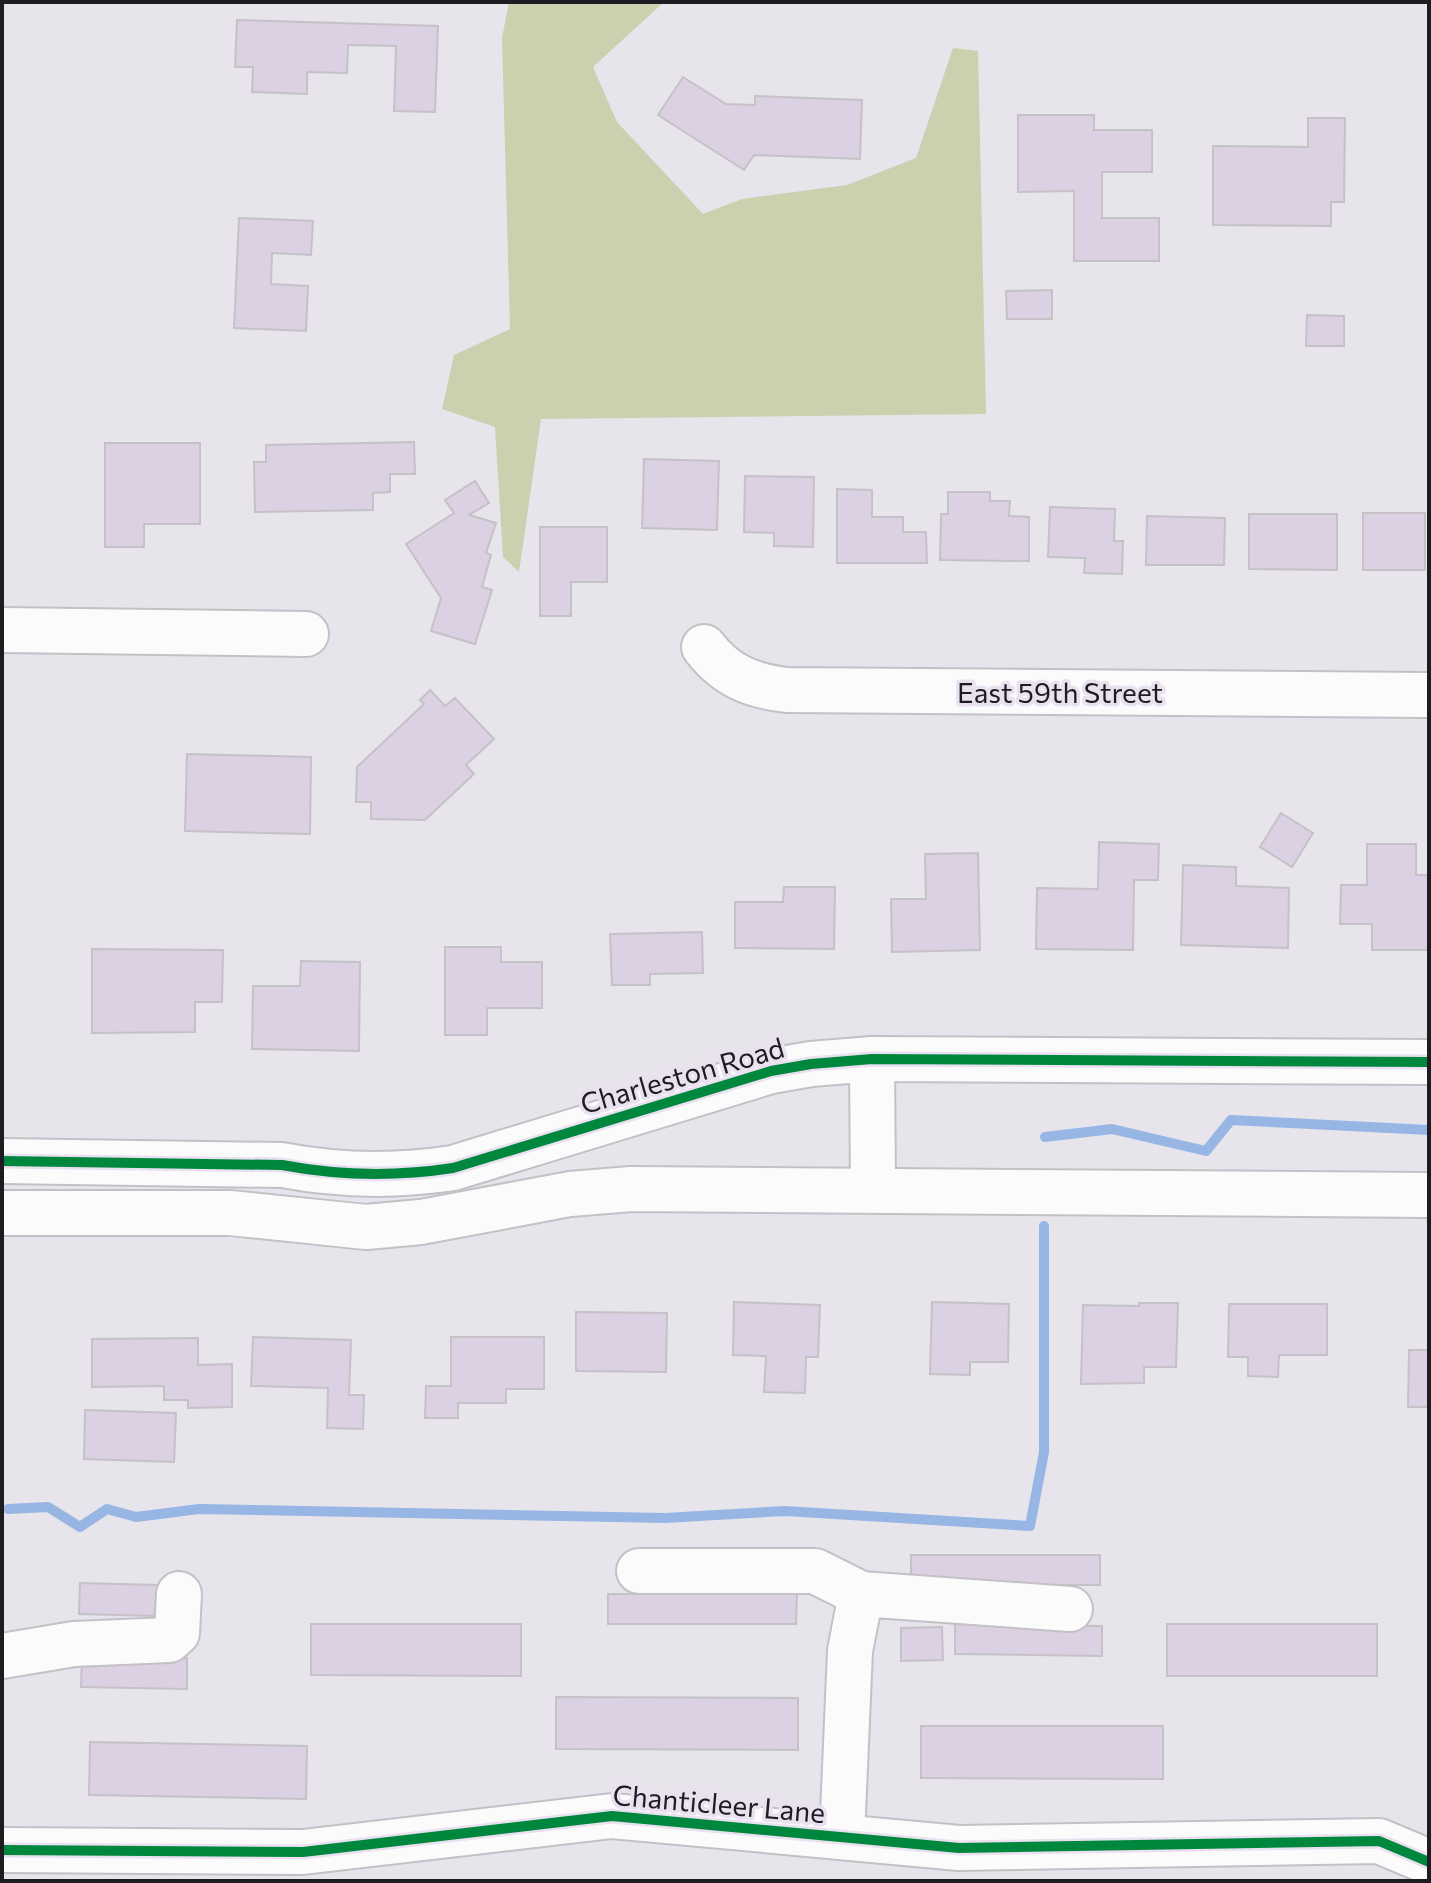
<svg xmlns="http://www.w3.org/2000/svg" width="1431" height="1883" font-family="Commissioner,sans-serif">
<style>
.green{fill:#c9d1ae}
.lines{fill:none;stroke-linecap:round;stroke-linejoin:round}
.stream{stroke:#98b6e4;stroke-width:10}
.building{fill:#dbd1e2;stroke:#c4c1c7;stroke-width:2}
.minor-casing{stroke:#c3c0c6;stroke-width:48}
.minor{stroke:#fcfbfc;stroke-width:44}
.cycleway-casing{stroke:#e9e0f0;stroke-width:15}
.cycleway{stroke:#00873e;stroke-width:10}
.labels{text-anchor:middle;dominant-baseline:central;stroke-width:7;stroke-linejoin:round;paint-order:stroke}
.street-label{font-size:28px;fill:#1f1c21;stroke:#e9e0f0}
</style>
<rect width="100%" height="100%" fill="#e8e4ec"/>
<polygon class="green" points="509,2 664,2 593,67 617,122 703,214 742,199 847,185 916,158 953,48 978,51 986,414 541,419 519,572 503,557 495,427 442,409 454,355 510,329 502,38"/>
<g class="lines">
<g class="stream">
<polyline points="1045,1137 1112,1129 1206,1151 1231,1120 1429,1130"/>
<polyline points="8,1509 48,1507 80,1527 107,1509 136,1517 199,1509 665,1518 785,1511 1030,1526 1044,1452 1044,1226"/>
</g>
</g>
<g class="building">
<polygon points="237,20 438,26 435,112 394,111 396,46 348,45 347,73 307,72 307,94 252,92 253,67 235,67"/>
<polygon points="683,77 726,104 755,105 755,96 862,100 860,159 754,155 744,170 658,115"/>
<polygon points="1018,115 1094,115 1094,130 1152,130 1152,172 1102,172 1102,218 1159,218 1159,261 1074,261 1074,191 1018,192"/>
<polygon points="1308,118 1345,118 1344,202 1331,202 1331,226 1213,225 1213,146 1308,147"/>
<polygon points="239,218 313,221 311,255 272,253 271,284 308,286 306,331 234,328"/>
<polygon points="1052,290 1052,319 1007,319 1006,291"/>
<polygon points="1307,315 1344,316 1344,346 1306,346"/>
<polygon points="414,442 415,474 390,474 390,492 373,493 373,510 255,512 254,462 266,462 266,445"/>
<polygon points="105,443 200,443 200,524 144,524 144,547 105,547"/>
<polygon points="644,459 719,461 717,530 642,528"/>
<polygon points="745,476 814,477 813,547 774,546 774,533 744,532"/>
<polygon points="475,481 489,503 469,515 496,523 486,553 491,555 482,587 492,590 475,644 431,631 441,598 406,544 454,513 445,500"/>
<polygon points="837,489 872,490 872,517 903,517 903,532 926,532 927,563 837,563"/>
<polygon points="948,492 990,492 990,501 1010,501 1009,516 1029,517 1029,561 940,560 941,514 948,514"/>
<polygon points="1050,507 1115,509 1114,541 1123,541 1122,574 1084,573 1085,558 1048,557"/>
<rect x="1363" y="513" width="62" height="57"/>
<polygon points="1249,514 1337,514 1337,570 1249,569"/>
<polygon points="1147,516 1225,518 1224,565 1146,565"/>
<polygon points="540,527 607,527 607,582 571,582 571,616 540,616"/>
<polygon points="430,690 445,706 455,698 494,739 466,765 474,774 425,820 371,819 371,802 356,802 357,767 424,704 420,700"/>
<polygon points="187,754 311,757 310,834 185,831"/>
<polygon points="1281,813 1313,833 1292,867 1260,847"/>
<polygon points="1099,842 1159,844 1158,880 1134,880 1133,950 1036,949 1037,888 1098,889"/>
<polygon points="1367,844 1416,844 1416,875 1429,875 1429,950 1372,950 1372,924 1340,924 1341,885 1367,885"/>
<polygon points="978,853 980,950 892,952 891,899 926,899 925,854"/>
<polygon points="1183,865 1236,867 1236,886 1289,888 1288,948 1181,945"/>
<polygon points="784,887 835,887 834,949 735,948 735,902 783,902"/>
<polygon points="702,932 703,973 650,974 650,985 612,985 610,934"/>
<polygon points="445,947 501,947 501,962 542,962 542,1008 487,1008 487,1035 445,1035"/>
<polygon points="92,949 223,950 222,1002 195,1002 195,1032 92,1033"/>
<polygon points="301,961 360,962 359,1051 252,1049 253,986 300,986"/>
<polygon points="734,1302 820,1305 818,1357 806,1357 805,1393 764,1392 766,1356 733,1355"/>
<polygon points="932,1302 1009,1304 1008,1362 970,1362 970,1375 930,1374"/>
<polygon points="1139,1303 1178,1303 1176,1367 1144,1367 1144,1383 1081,1384 1083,1305 1139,1306"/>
<polygon points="1229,1304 1327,1304 1327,1355 1279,1355 1278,1377 1248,1376 1248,1357 1228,1357"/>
<polygon points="576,1312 667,1313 666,1372 576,1371"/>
<polygon points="253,1337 351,1340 349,1395 364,1395 363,1429 327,1428 328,1388 251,1386"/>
<polygon points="451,1337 544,1337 544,1389 506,1389 506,1403 458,1403 458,1418 425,1418 426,1386 451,1386"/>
<polygon points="198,1338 198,1365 232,1364 232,1407 188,1408 188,1400 164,1400 164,1386 92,1387 92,1339"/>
<polygon points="1409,1350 1429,1350 1429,1407 1408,1407"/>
<polygon points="85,1410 176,1413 174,1462 84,1459"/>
<rect x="911" y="1555" width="189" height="30"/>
<polygon points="80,1583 157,1585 156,1616 79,1614"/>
<polygon points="608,1594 797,1594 796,1624 608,1624"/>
<polygon points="311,1624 521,1624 521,1676 311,1675"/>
<polygon points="955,1624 1102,1626 1102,1656 955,1654"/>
<rect x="1167" y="1624" width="210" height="52"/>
<polygon points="942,1627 943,1660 901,1661 901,1628"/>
<polygon points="82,1656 187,1658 187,1689 81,1687"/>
<polygon points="556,1697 798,1698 798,1750 556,1749"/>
<polygon points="921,1726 1163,1726 1163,1779 921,1778"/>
<polygon points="90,1742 307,1746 306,1799 89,1795"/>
</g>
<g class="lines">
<g class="minor-casing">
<g id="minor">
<polyline points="2,630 306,634"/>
<path d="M704 647C726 676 752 686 787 690L1429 695"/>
<polyline points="872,1059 873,1190"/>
<path d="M2 1161 282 1165C340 1176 394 1177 453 1168L771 1071 811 1064 872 1059 1429 1062"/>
<polyline points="2,1213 230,1213 366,1227 421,1222 570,1194 631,1189 1429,1195"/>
<polyline points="639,1571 815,1571 861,1594"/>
<polyline points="2,1656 74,1644 169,1640 177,1633 179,1594"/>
<polyline points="842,1837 850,1651 861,1594 1070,1609"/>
<polyline points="2,1850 303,1852 612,1816 959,1848 1379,1841 1429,1862"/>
</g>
</g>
<use href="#minor" class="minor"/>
<g class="cycleway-casing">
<g id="cycleway">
<path d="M2 1161 282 1165C340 1176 394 1177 453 1168L771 1071 811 1064 872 1059 1429 1062"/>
<polyline points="2,1850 303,1852 612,1816 959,1848 1379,1841 1429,1862"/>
</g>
</g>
<use href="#cycleway" class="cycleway"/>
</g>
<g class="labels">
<g class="street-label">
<text x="1060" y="692">East 59th Street</text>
<text transform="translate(682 1075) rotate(-16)">Charleston Road</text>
<text transform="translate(719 1803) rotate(5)">Chanticleer Lane</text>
</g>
</g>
<rect width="1431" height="1883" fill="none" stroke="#1f1c21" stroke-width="8"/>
</svg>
